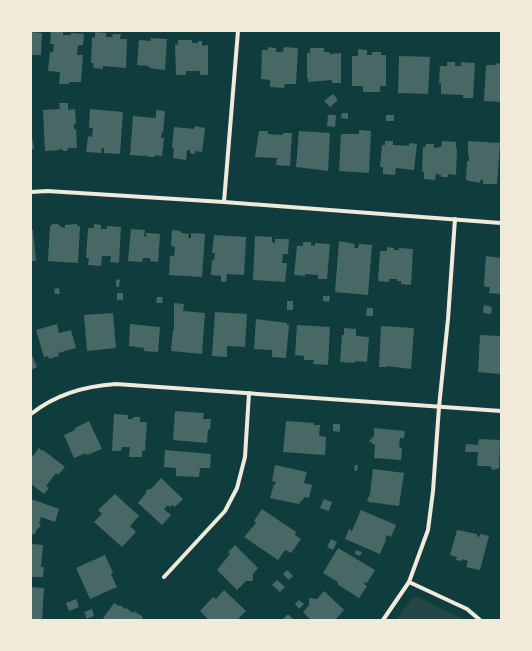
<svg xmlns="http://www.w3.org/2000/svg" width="532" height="651" font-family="'Crimson Pro',serif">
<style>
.green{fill:#244646}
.building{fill:#486865}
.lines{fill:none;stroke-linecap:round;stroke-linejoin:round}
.minor{stroke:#f1e9da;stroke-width:4}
</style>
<rect width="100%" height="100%" fill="#0f3d3e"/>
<polygon class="green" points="414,597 418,597 424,600 465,620 396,620 411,600"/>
<g class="building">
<polygon points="51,31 63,31 63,35 71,35 71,33 84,34 83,45 78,45 77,55 83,55 81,82 69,82 69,84 59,84 60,72 48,71 50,52 53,52 54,44 50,44"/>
<polygon points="31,32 42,33 41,55 31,55"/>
<polygon points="95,32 106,33 106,37 112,37 113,34 121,34 120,39 127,39 126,68 103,66 103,69 93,68 94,63 91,63 92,37 95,38"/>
<polygon points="151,38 167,39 165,70 149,68 149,66 137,65 139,40 150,41"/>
<polygon points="178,40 192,40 192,43 198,43 198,41 202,41 202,46 208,45 208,75 200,75 200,71 186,71 186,75 176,75 175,44 178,45"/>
<polygon points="268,47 276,48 276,52 283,52 284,47 298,48 296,84 285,84 284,88 270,87 270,80 261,79 262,50 268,50"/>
<polygon points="310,48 324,48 324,52 330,52 329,54 341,53 341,83 332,83 332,80 308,82 308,78 307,78 307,53 310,53"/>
<polygon points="358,49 367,50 367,55 372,55 372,52 381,52 381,55 386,55 386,86 380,86 380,92 363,92 363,86 352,86 352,56 358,56"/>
<polygon points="399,56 430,57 428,94 398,93"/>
<polygon points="447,62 455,62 455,66 461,66 461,62 475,63 473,98 463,98 463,95 441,94 441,83 439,83 440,66 447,66"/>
<polygon points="496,63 501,64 501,102 484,101 486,65 496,65"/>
<polygon points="333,94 338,100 330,107 324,101"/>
<polygon points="59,103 68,103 68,110 75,109 76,124 74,124 74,129 76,129 77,148 68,148 67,151 64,151 59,148 60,150 45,151 43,110 60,109"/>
<polygon points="90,109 123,112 120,154 104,153 104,148 102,148 101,153 86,152 88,136 92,137 93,128 89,128"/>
<polygon points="156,110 165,111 163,132 162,132 161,138 164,138 162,156 156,155 154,157 149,157 145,155 145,156 130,155 133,116 156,118"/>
<polygon points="342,113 348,113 348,119 341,118"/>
<polygon points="328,115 336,115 335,127 327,126"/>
<rect x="386" y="115" width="8" height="6"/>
<polygon points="195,126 205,128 202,152 195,151 195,154 190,153 190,150 187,150 186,160 173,158 174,149 172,148 174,127 194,129"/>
<polygon points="359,130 371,131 369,173 339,171 341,134 359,134"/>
<polygon points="31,131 34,149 31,149"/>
<polygon points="259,131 268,131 268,134 283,135 283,133 292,133 290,166 276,165 277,158 255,157"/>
<polygon points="299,131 330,133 328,171 296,167"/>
<polygon points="385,141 393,141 393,145 409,146 409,143 417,144 414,170 396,168 395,175 383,174 383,167 380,167 382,145 385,145"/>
<polygon points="442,141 456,142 456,148 457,149 456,175 448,174 448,177 441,177 441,175 436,174 435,180 424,179 424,172 422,171 423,147 425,147 426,144 434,144 434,148 441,147"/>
<polygon points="468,141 500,143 497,184 483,184 483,180 481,180 479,183 466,180 467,161 469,161 469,156 468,155"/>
<polygon points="53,224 58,224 61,227 65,228 65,225 77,224 77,226 80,226 78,263 48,261 50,226"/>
<polygon points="94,224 101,225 101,229 107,229 107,226 121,227 119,263 110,262 111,256 102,256 101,266 88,265 89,258 86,258 88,228 94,228"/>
<polygon points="131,229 145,230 144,236 146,237 146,233 160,234 158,262 150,261 150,258 143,258 142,262 128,261"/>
<polygon points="31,230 33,230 36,261 31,261"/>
<polygon points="172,230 181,231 181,233 189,234 188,238 191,238 191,233 205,234 202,277 169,275 170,256 174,256 175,247 171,246"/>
<polygon points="214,235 246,237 244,275 227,274 226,282 221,282 221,276 211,275 212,260 214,260 215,253 212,253"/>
<polygon points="255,236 272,237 272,242 275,243 275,239 289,239 288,254 283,254 282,263 287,263 285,282 253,280"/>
<polygon points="339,241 355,244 354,248 358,248 359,244 372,245 368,295 335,292"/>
<polygon points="303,242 311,242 311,245 315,246 315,243 330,244 327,279 318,279 318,275 305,274 305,276 294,275 297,246 303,246"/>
<polygon points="387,247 394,248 394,250 399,250 399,248 413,249 411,285 401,284 401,281 397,281 397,279 389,279 389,282 378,281 380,251 387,251"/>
<polygon points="486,256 501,258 501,294 489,293 490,287 485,287 484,284"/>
<polygon points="116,279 120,280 119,287 116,287"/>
<polygon points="59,288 60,294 55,294 54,289"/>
<rect x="117" y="293" width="6" height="7"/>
<polygon points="323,296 330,296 329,302 323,301"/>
<polygon points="157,297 163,297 162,303 156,303"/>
<rect x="287" y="301" width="6" height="9"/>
<polygon points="174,303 184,304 183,311 205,313 202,354 171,351 173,330 174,330"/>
<polygon points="484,305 492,307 491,314 483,313"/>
<polygon points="367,308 373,308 373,316 366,316"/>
<polygon points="215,312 247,314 245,347 227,346 227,357 212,356"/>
<polygon points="113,313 116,348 87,351 84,315"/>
<polygon points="256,319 287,323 287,325 289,325 286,358 272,357 272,350 254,349"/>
<polygon points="57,324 59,333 71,330 76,348 58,353 59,356 49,359 48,356 44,357 36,330"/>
<polygon points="130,324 160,327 158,352 144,351 144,348 129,346"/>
<polygon points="297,325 330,327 328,365 313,364 314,360 304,360 304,356 295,355"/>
<polygon points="381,326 414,328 411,369 387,366 387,367 379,367"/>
<polygon points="344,328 356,329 356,336 369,337 367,362 355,361 355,363 340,362 342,335 344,335"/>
<polygon points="480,335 501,336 501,374 478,372"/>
<polygon points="31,353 37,367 31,370"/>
<polygon points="175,411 204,413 203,419 211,419 210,430 208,429 207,443 173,440"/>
<polygon points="114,414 128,415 128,419 133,419 133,417 140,417 140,422 147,422 145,451 142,451 142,457 129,457 130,447 122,447 121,451 112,451"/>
<polygon points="89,421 102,449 87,455 86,453 74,458 64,435 75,430 75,428"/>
<polygon points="286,421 314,423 314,425 320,425 319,436 326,437 325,455 283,452"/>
<polygon points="333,424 340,424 340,432 333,431"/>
<polygon points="374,428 405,431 404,438 400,438 399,447 402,448 401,460 374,458 375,445 369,441 374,436"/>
<polygon points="479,439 500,440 499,468 493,470 490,466 477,466 478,452 465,452 466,444 478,445"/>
<polygon points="39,448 42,451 43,450 65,467 58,475 56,473 46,486 49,488 44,494 31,484 31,458"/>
<polygon points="165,450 211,454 210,468 200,468 199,477 176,476 176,468 164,467"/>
<polygon points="275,465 307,472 304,483 312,485 309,498 304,497 303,500 300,502 299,504 270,498 274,484 275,485 276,482 272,481"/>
<polygon points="355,465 358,465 357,471 354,470"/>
<polygon points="373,469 404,473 399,506 369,502 367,500 370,494"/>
<polygon points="161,478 183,499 175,507 172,505 170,507 168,505 164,509 171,515 162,525 138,503 146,493 146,491 148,489 151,489"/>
<polygon points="115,494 139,516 130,526 136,532 122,547 94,522 102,514 98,510"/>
<polygon points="31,499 59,509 55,522 41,517 39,523 41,525 39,528 37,529 34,535 31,534"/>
<polygon points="324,499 332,502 329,511 320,508"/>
<polygon points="262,509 296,532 295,535 301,539 291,553 285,550 278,560 244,537 256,523 254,521"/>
<polygon points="361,510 396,525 391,537 387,535 385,539 386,540 380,554 345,539 349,529 352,531"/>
<polygon points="457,530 477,534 477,536 479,537 480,534 489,536 480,570 466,567 468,561 463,559 462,561 456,560 457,557 450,555"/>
<polygon points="331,539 337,542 333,550 327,547"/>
<polygon points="31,544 43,545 41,567 44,567 43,577 31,577"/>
<polygon points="235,545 258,568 253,574 253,581 246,581 237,590 217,570 230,554 228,552"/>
<polygon points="338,548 375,570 367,583 365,582 364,584 367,586 359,598 337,584 338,582 323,573"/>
<polygon points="356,550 362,552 360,556 355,554"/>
<polygon points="105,555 113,573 111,574 117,587 90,599 76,568"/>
<polygon points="287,570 293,576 289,580 283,574"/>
<polygon points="277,580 285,587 280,592 272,585"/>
<polygon points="31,587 44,588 42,620 31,620"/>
<polygon points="224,590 246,611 237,620 209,620 200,611 213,597 216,599"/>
<polygon points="324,591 344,610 335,620 311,620 303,612 309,605 309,598 317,599"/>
<polygon points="76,599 79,607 69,611 66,603"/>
<polygon points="299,600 304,604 299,609 295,604"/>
<polygon points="114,603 119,606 120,605 125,609 126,608 133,613 134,611 143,617 141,620 102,620"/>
<polygon points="92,609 94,616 87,619 84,612"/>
<polygon points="288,614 294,620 282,620"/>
</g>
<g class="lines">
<g class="minor">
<polyline points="31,192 47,191 224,202 501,223"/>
<polyline points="224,202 238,31"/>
<path d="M31 414C56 394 85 386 116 384L501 411"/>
<polyline points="164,577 225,511 237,488 245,457 249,393"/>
<polyline points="409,582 467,609 480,620"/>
<polyline points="383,620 409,582 428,530 433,491 439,407 448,319 455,219"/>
</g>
</g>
<rect width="532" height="651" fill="none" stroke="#f1e9da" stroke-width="64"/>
</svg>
